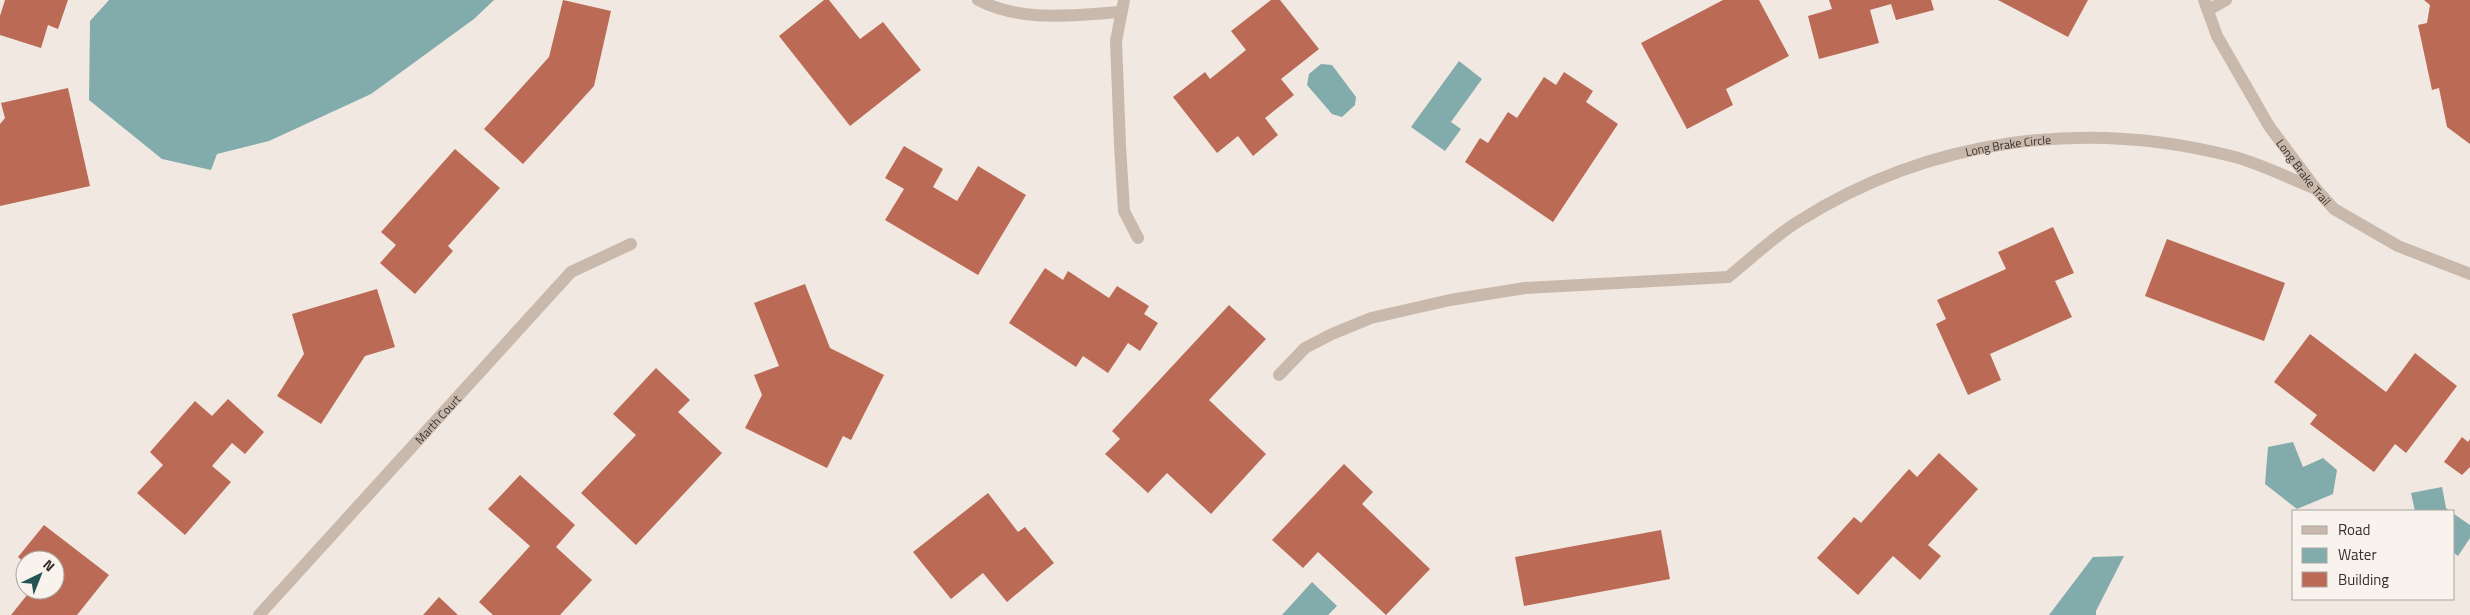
<svg xmlns="http://www.w3.org/2000/svg" width="2470" height="615" font-family="'Titillium Web',sans-serif">
<style>
.water{fill:#82abac}
.building{fill:#bb6b55}
.lines{fill:none;stroke-linecap:round;stroke-linejoin:round}
.lane{stroke:#c9b9ad;stroke-width:12}
.street{stroke:#c9b9ad;stroke-width:12}
.labels{text-anchor:middle;dominant-baseline:central;stroke-width:5;stroke-linejoin:round;paint-order:stroke}
.street-label{font-size:12px;fill:#382f2b;stroke:#f9f3ed}
</style>
<rect width="100%" height="100%" fill="#f1e9e1"/>
<g class="water">
<polygon points="109,0 494,0 474,19 371,94 269,141 217,154 211,170 162,159 89,100 90,21"/>
<polygon points="1459,61 1482,79 1451,122 1461,129 1445,151 1411,127"/>
<polygon points="1321,64 1332,65 1356,97 1355,105 1342,117 1332,114 1307,85 1309,74"/>
<polygon points="2293,442 2303,467 2323,458 2337,470 2333,494 2297,509 2265,484 2268,447"/>
<polygon points="2442,487 2446,508 2450,511 2415,511 2411,493"/>
<polygon points="2454,514 2470,525 2470,538 2458,556 2454,553"/>
<polygon points="2124,556 2096,611 2096,615 2049,615 2093,557"/>
<polygon points="1312,582 1337,606 1328,615 1282,615"/>
</g>
<g class="building">
<polygon points="5,0 68,0 58,29 48,25 41,48 0,35 0,16"/>
<polygon points="563,0 611,11 594,86 523,164 484,129 549,57"/>
<polygon points="824,0 829,0 860,39 883,22 921,70 850,126 779,36"/>
<polygon points="1271,0 1280,0 1319,49 1281,79 1294,95 1265,118 1278,135 1253,156 1238,136 1217,153 1173,97 1205,72 1210,79 1246,50 1231,31"/>
<polygon points="1723,0 1759,0 1789,56 1726,89 1733,105 1687,129 1641,43"/>
<polygon points="1829,0 1931,0 1934,10 1896,20 1891,4 1870,10 1879,43 1819,59 1808,16 1832,9"/>
<polygon points="1998,0 2088,0 2068,37"/>
<polygon points="2424,0 2470,0 2470,144 2447,127 2439,88 2432,90 2418,25 2427,23 2430,5"/>
<polygon points="1564,72 1593,91 1586,102 1618,124 1553,222 1465,162 1480,138 1488,143 1508,112 1517,118 1544,77 1556,85"/>
<polygon points="68,88 90,186 0,206 0,124 5,118 1,103"/>
<polygon points="904,146 943,169 933,187 957,201 978,166 1026,195 978,275 885,220 904,189 885,178"/>
<polygon points="455,149 500,188 448,246 453,251 415,294 380,263 396,245 381,232"/>
<polygon points="2053,227 2074,273 2055,281 2072,317 1990,354 2001,380 1968,395 1936,324 1946,319 1937,300 2006,269 1998,252"/>
<polygon points="2167,239 2285,283 2264,341 2145,296"/>
<polygon points="1045,268 1063,280 1068,271 1109,298 1117,286 1149,306 1144,314 1158,323 1140,351 1128,343 1108,373 1083,356 1076,367 1009,323"/>
<polygon points="805,284 830,348 884,375 851,440 843,436 827,468 745,428 762,395 754,375 779,366 754,303"/>
<polygon points="377,289 395,347 365,356 321,424 277,396 304,354 292,314"/>
<polygon points="1229,305 1266,339 1209,400 1266,454 1211,514 1167,473 1148,493 1105,454 1120,439 1112,431"/>
<polygon points="2310,334 2386,392 2415,353 2457,386 2406,453 2395,444 2374,472 2310,424 2317,415 2274,382"/>
<polygon points="656,368 690,400 678,412 722,453 636,545 581,493 636,435 613,414"/>
<polygon points="228,399 264,432 245,454 232,443 212,466 231,482 185,535 137,493 163,465 150,452 195,401 212,416"/>
<polygon points="2462,437 2468,442 2470,439 2470,467 2462,475 2444,462"/>
<polygon points="1939,453 1978,489 1928,545 1941,556 1920,580 1893,556 1858,595 1817,558 1854,517 1861,523 1909,469 1917,477"/>
<polygon points="1344,464 1373,492 1362,504 1430,569 1386,615 1318,552 1303,568 1272,540"/>
<polygon points="520,475 575,525 556,547 592,580 560,615 493,615 479,602 530,546 488,509"/>
<polygon points="988,493 1018,532 1025,527 1054,563 1007,602 983,573 951,599 913,552"/>
<polygon points="44,525 109,575 77,615 11,615 31,590 55,590 55,560 25,560 25,563 18,557"/>
<polygon points="1661,530 1670,579 1524,606 1515,557"/>
<polygon points="439,597 458,615 423,615"/>
</g>
<g class="lines">
<g class="lane">
<path d="M978 0C1023 23 1072 15 1121 12"/>
<polyline points="1124,0 1116,41 1120,145 1124,211 1138,238"/>
<polyline points="2208,10 2226,0"/>
<polyline points="1279,375 1305,348 1332,334 1371,318 1450,300 1525,288 1728,277"/>
</g>
<g class="street">
<path id="s1" d="M2204 0 2217 36 2269 126 2316 189 2334 209 2398 246 2470 274"/>
<path id="s2" d="M1728 277C1751 259 1773 237 1799 221 1929 139 2083 118 2231 156 2260 163 2288 178 2316 189"/>
<path id="s3" d="M259 615 571 272 631 244"/>
</g>
</g>
<g class="labels">
<g class="street-label">
<text stroke="none"><textPath href="#s2" startOffset="315">Long Brake Circle</textPath></text>
<text stroke="none"><textPath href="#s1" startOffset="200">Long Brake Trail</textPath></text>
<text stroke="none"><textPath href="#s3" startOffset="265">Marth Court</textPath></text>
</g>
</g>
<rect x="2292" y="510" width="162" height="90" fill="#f9f3ed" stroke="#aca59f"/>
<rect x="2302" y="526" width="25" height="8" fill="#c9b9ad" stroke="#aca59f"/>
<text x="2338" y="535" font-size="15" fill="#382f2b">Road</text>
<rect x="2302" y="548" width="25" height="15" fill="#82abac" stroke="#aca59f"/>
<text x="2338" y="560" font-size="15" fill="#382f2b">Water</text>
<rect x="2302" y="572" width="25" height="15" fill="#bb6b55" stroke="#aca59f"/>
<text x="2338" y="585" font-size="15" fill="#382f2b">Building</text>
<g transform="translate(40 575) rotate(43)"><circle r="24" fill="#f9f3ed" stroke="#aca59f"/>
<path d="M0-4L9 19L0 12L-9 19Z" fill="#245456"/>
<text y="-8" font-size="14" font-weight="bold" text-anchor="middle" fill="#382f2b">N</text>
</g>
</svg>
